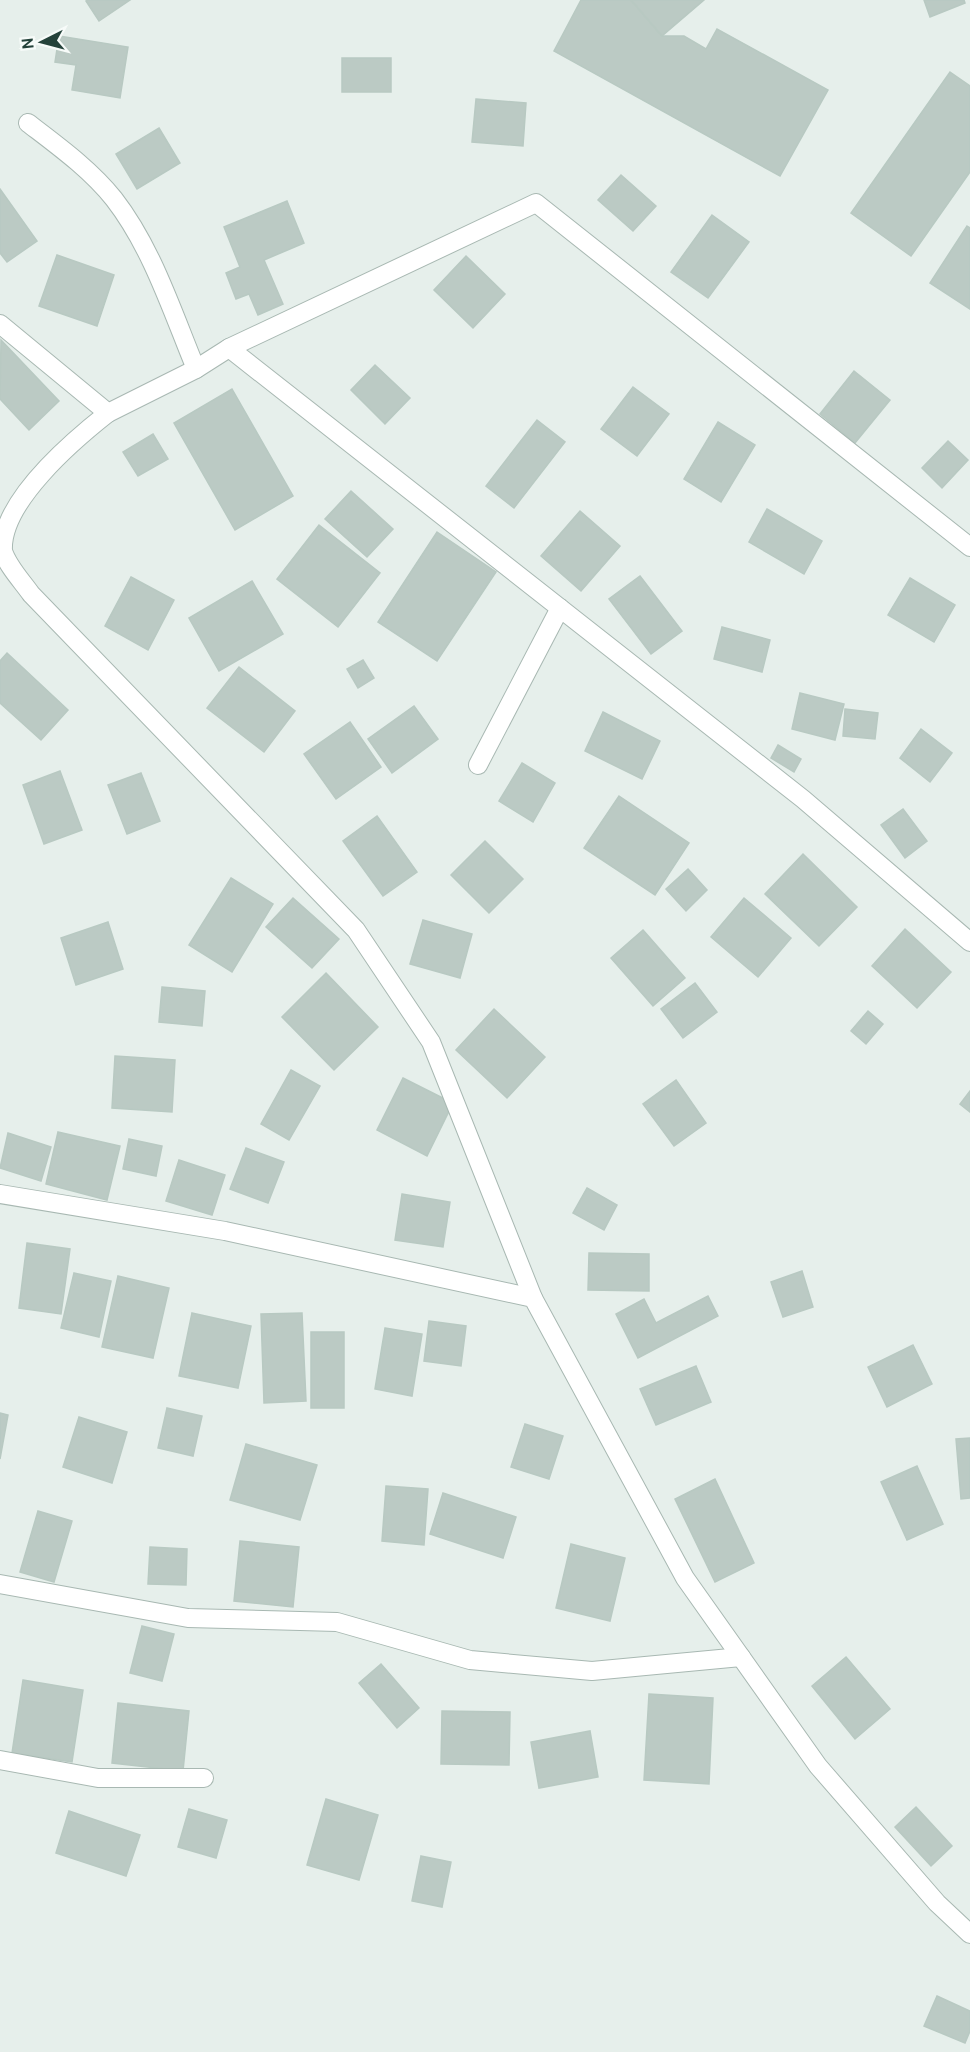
<svg xmlns="http://www.w3.org/2000/svg" width="970" height="2052" font-family="Cabin,sans-serif">
<style>
.building{fill:#bbcac4;stroke:#b8c9c2;stroke-width:1.5}
.lines{fill:none;stroke-linecap:round;stroke-linejoin:round}
.street-casing{stroke:#a8b8b2;stroke-width:20}
.street{stroke:#fff;stroke-width:18}
</style>
<rect width="100%" height="100%" fill="#e6efeb"/>
<g class="building">
<polygon points="88,0 130,0 99,21 86,1"/>
<polygon points="581,0 631,0 662,36 684,36 706,49 717,29 828,90 780,176 554,51"/>
<polygon points="631,0 704,0 662,36"/>
<polygon points="924,0 964,0 965,3 930,17"/>
<polygon points="59,36 128,47 120,98 72,90 76,65 55,62"/>
<rect x="342" y="58" width="49" height="34"/>
<polygon points="950,72 970,86 970,172 911,256 851,213"/>
<polygon points="476,99 526,103 523,146 472,142"/>
<polygon points="159,128 180,163 137,189 116,154"/>
<polygon points="621,175 656,206 633,231 598,200"/>
<polygon points="0,189 37,241 7,262 0,253"/>
<polygon points="287,201 304,243 264,260 283,304 258,315 249,294 236,299 226,273 240,267 224,227"/>
<polygon points="712,215 749,242 708,298 671,272"/>
<polygon points="967,226 970,228 970,309 930,283"/>
<polygon points="57,255 114,275 97,326 39,306"/>
<polygon points="466,256 505,294 473,328 434,290"/>
<polygon points="1,340 59,401 29,430 0,399"/>
<polygon points="375,365 410,398 385,424 351,390"/>
<polygon points="854,371 890,400 855,443 820,414"/>
<polygon points="633,387 669,414 637,456 601,429"/>
<polygon points="232,389 293,496 235,530 174,423"/>
<polygon points="537,420 565,442 514,508 486,486"/>
<polygon points="718,422 755,445 721,502 684,479"/>
<polygon points="153,434 168,459 138,476 123,452"/>
<polygon points="948,441 968,460 942,488 922,468"/>
<polygon points="351,491 393,529 367,557 325,519"/>
<polygon points="767,509 822,541 804,574 749,542"/>
<polygon points="580,511 620,546 581,591 541,556"/>
<polygon points="319,525 380,573 338,627 277,579"/>
<polygon points="437,532 496,572 437,661 378,622"/>
<polygon points="640,576 682,631 651,654 609,599"/>
<polygon points="131,577 174,600 148,650 105,626"/>
<polygon points="910,578 955,605 934,642 888,615"/>
<polygon points="252,581 283,634 219,671 189,618"/>
<polygon points="722,627 770,640 762,672 714,659"/>
<polygon points="7,653 68,710 41,740 0,703 0,661"/>
<polygon points="363,660 374,678 358,688 347,669"/>
<polygon points="239,667 295,711 264,752 207,708"/>
<polygon points="800,693 844,704 835,740 792,729"/>
<polygon points="414,706 438,739 392,773 368,739"/>
<polygon points="845,709 878,713 875,739 843,736"/>
<polygon points="603,712 660,741 642,779 585,751"/>
<polygon points="350,722 381,767 336,799 304,754"/>
<polygon points="921,729 952,753 930,782 900,758"/>
<polygon points="778,745 801,759 794,772 771,758"/>
<polygon points="522,763 555,783 533,822 499,801"/>
<polygon points="60,771 82,830 44,844 23,785"/>
<polygon points="141,773 160,821 127,834 108,785"/>
<polygon points="619,796 689,843 655,895 584,848"/>
<polygon points="903,809 927,841 905,858 881,825"/>
<polygon points="377,816 417,872 383,896 343,841"/>
<polygon points="485,841 523,879 489,913 451,875"/>
<polygon points="803,854 857,907 819,946 765,894"/>
<polygon points="688,869 707,890 686,911 666,889"/>
<polygon points="231,878 273,904 232,972 189,945"/>
<polygon points="293,898 339,939 312,968 266,927"/>
<polygon points="744,898 791,938 758,977 711,937"/>
<polygon points="423,920 472,934 460,978 410,964"/>
<polygon points="108,922 123,969 76,985 61,938"/>
<polygon points="905,929 951,972 917,1008 872,966"/>
<polygon points="643,930 685,978 653,1006 611,958"/>
<polygon points="326,973 378,1027 334,1070 282,1017"/>
<polygon points="695,983 717,1012 683,1038 661,1009"/>
<polygon points="162,987 205,991 202,1026 159,1022"/>
<polygon points="494,1009 545,1057 507,1098 456,1050"/>
<polygon points="868,1011 883,1024 866,1044 851,1031"/>
<polygon points="115,1056 175,1060 172,1112 112,1108"/>
<polygon points="291,1070 320,1086 289,1140 261,1124"/>
<polygon points="403,1078 453,1103 427,1156 377,1130"/>
<polygon points="676,1080 706,1123 674,1146 643,1104"/>
<polygon points="970,1091 970,1112 960,1104"/>
<polygon points="58,1132 120,1146 107,1200 46,1184"/>
<polygon points="8,1133 51,1147 41,1181 0,1168"/>
<polygon points="129,1139 162,1146 156,1176 123,1169"/>
<polygon points="246,1148 284,1162 268,1203 230,1189"/>
<polygon points="179,1160 225,1175 212,1215 166,1201"/>
<polygon points="587,1188 617,1205 604,1230 573,1213"/>
<polygon points="402,1194 450,1202 443,1247 395,1240"/>
<polygon points="27,1243 70,1249 61,1314 19,1308"/>
<polygon points="589,1253 649,1254 649,1291 588,1290"/>
<polygon points="802,1271 813,1307 783,1317 771,1282"/>
<polygon points="74,1273 111,1281 99,1337 61,1328"/>
<polygon points="118,1276 169,1288 153,1358 102,1347"/>
<polygon points="708,1296 718,1316 638,1358 616,1314 644,1299 656,1323"/>
<polygon points="192,1313 251,1326 238,1388 179,1376"/>
<polygon points="302,1313 306,1401 264,1403 261,1314"/>
<polygon points="429,1321 466,1326 461,1366 424,1361"/>
<polygon points="385,1328 422,1334 412,1396 375,1389"/>
<rect x="311" y="1332" width="33" height="76"/>
<polygon points="913,1345 932,1384 887,1407 868,1367"/>
<polygon points="696,1366 711,1402 656,1425 640,1389"/>
<polygon points="167,1408 202,1416 193,1456 158,1448"/>
<polygon points="0,1413 8,1415 0,1459"/>
<polygon points="79,1417 127,1432 112,1483 63,1467"/>
<polygon points="525,1424 563,1436 549,1479 511,1467"/>
<polygon points="970,1438 970,1498 961,1499 956,1439"/>
<polygon points="246,1444 317,1465 300,1520 230,1500"/>
<polygon points="917,1466 943,1524 907,1540 881,1482"/>
<polygon points="715,1479 754,1563 715,1582 675,1499"/>
<polygon points="386,1486 428,1489 424,1545 382,1541"/>
<polygon points="443,1493 516,1517 503,1558 430,1534"/>
<polygon points="38,1511 72,1521 54,1582 20,1572"/>
<polygon points="240,1541 299,1547 293,1607 234,1601"/>
<polygon points="571,1544 625,1558 610,1621 556,1608"/>
<polygon points="150,1547 187,1549 186,1585 148,1584"/>
<polygon points="142,1626 174,1634 162,1681 130,1673"/>
<polygon points="846,1657 890,1709 855,1739 812,1686"/>
<polygon points="381,1664 419,1708 397,1728 359,1683"/>
<polygon points="23,1680 83,1690 72,1762 12,1753"/>
<polygon points="649,1694 713,1698 709,1784 644,1780"/>
<polygon points="118,1703 189,1711 183,1771 112,1763"/>
<polygon points="442,1711 510,1712 509,1765 441,1764"/>
<polygon points="590,1731 598,1777 539,1788 531,1742"/>
<polygon points="326,1799 378,1815 359,1880 307,1865"/>
<polygon points="916,1807 952,1846 931,1866 895,1827"/>
<polygon points="189,1809 227,1820 216,1858 178,1847"/>
<polygon points="69,1811 140,1835 126,1876 56,1853"/>
<polygon points="421,1856 451,1862 442,1907 412,1901"/>
<polygon points="937,1996 970,2011 970,2031 965,2043 924,2026"/>
</g>
<g class="lines">
<g class="street-casing">
<g id="street">
<path d="M28 123C58 146 90 169 114 199 152 248 172 311 196 369"/>
<polyline points="0,324 108,413 196,369 229,348 803,799 970,942"/>
<polyline points="229,348 536,203 970,547"/>
<path d="M108 413C75 439 0 502 3 551 8 567 22 581 31 594L356 930 431 1042 533 1298"/>
<polyline points="478,765 560,608"/>
<polyline points="0,1194 225,1231 533,1298 685,1578 818,1766 937,1903 970,1934"/>
<polyline points="0,1584 188,1618 337,1622 470,1660 592,1671 741,1657"/>
<polyline points="0,1760 98,1778 204,1778"/>
</g>
</g>
<use href="#street" class="street"/>
</g>
<g transform="translate(42 42) rotate(264)" stroke="#f7fbf9" stroke-width="4.5" paint-order="stroke">
<path d="M0-4.5L10 22L0 15L-10 22Z" fill="#24423a"/>
<text y="-9" font-size="16" font-weight="bold" text-anchor="middle" fill="#24423a">N</text>
</g>
</svg>
